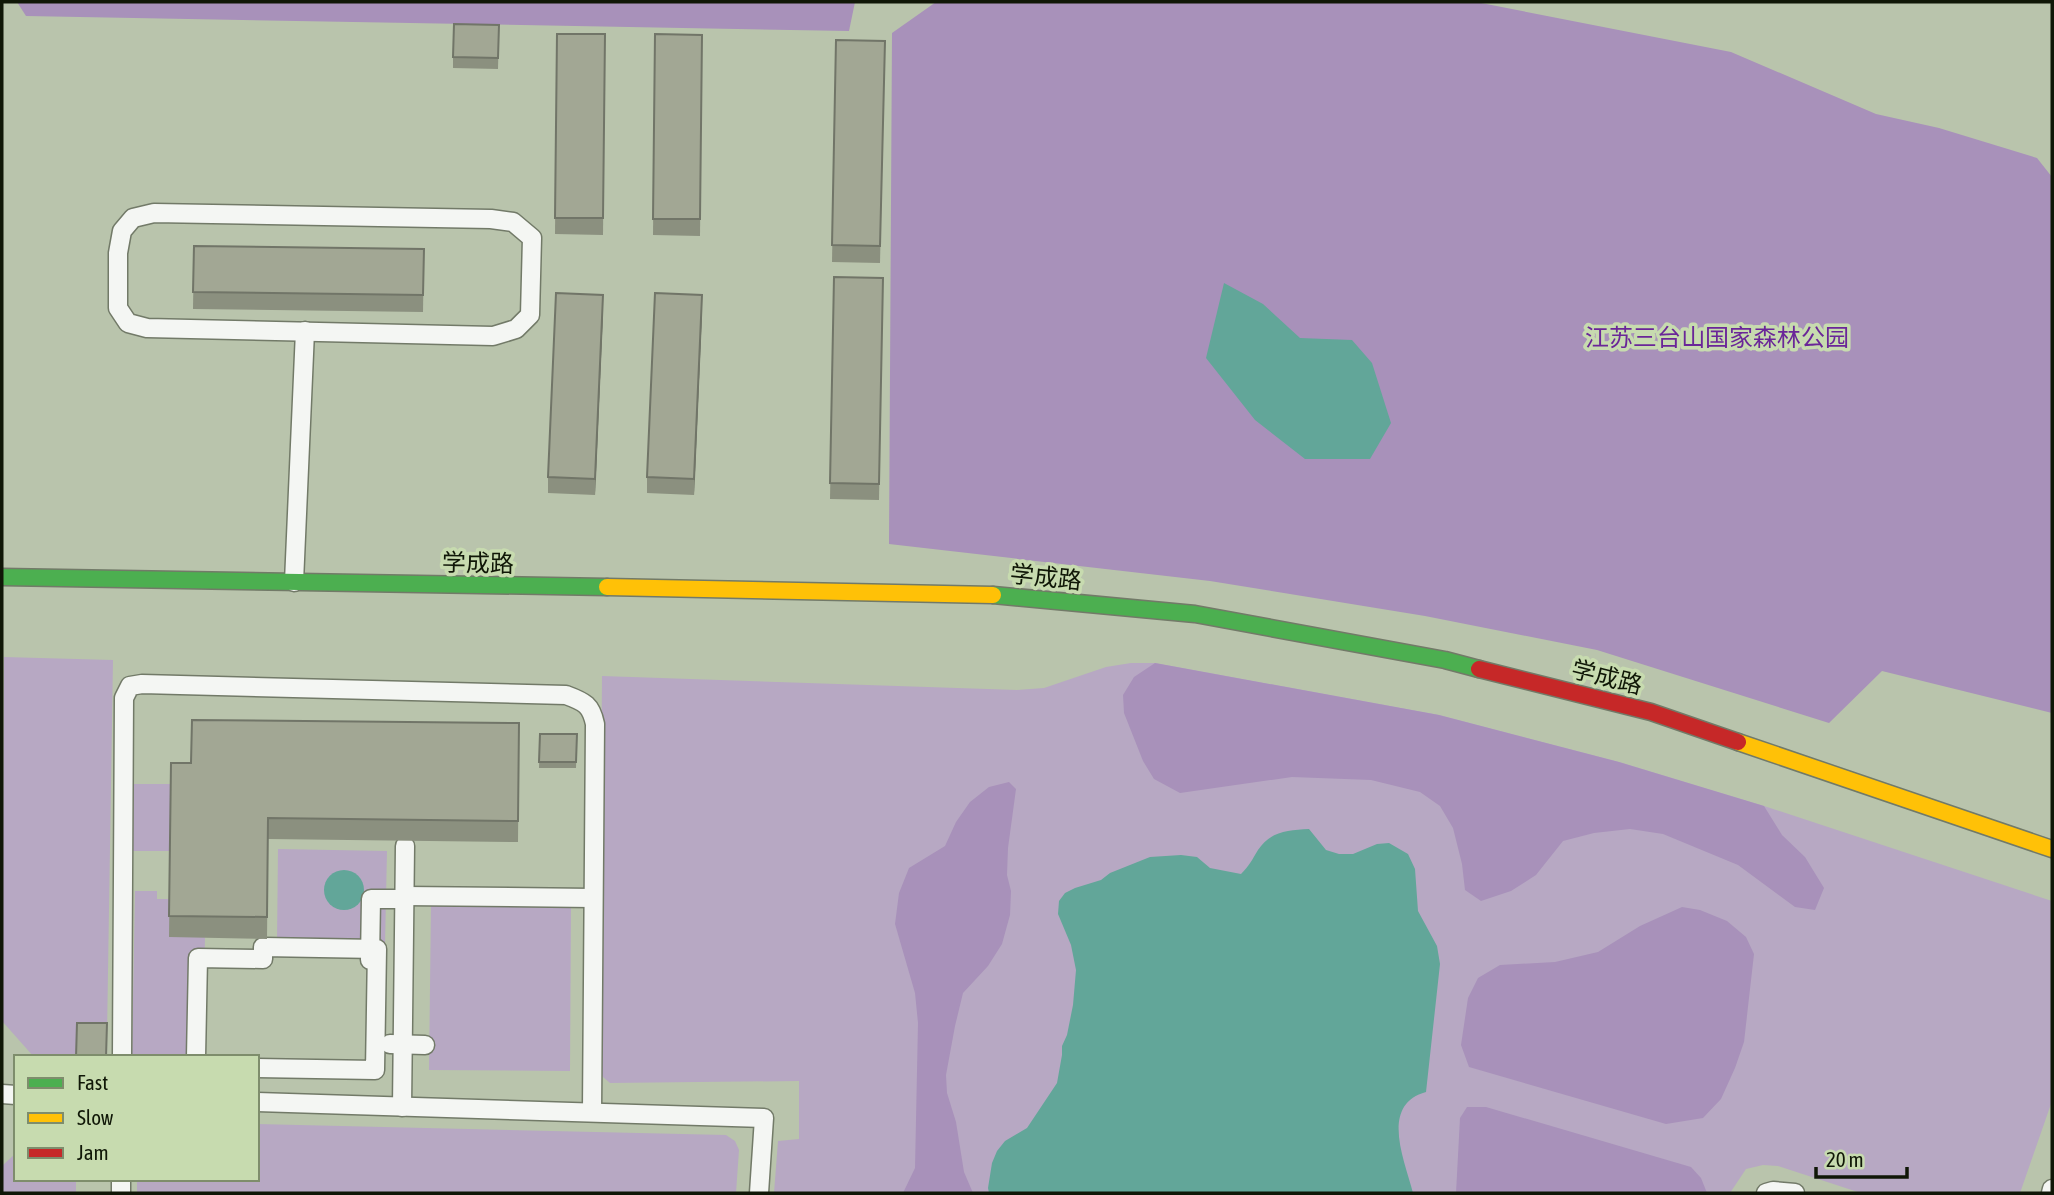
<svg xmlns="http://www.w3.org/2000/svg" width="2054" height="1195" font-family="'Asap Condensed','Noto Sans SC',sans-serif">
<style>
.green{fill:#b7a8c3}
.forest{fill:#a891ba}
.water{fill:#62a699}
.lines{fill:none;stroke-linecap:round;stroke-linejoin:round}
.lane-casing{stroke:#727a68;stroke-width:21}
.fast-casing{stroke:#727a68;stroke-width:19}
.slow-casing{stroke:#727a68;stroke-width:19}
.jam-casing{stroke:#727a68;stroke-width:19}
.lane{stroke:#f4f6f3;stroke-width:18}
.fast{stroke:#4caf50;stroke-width:16}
.slow{stroke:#ffc107;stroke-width:16}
.jam{stroke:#c62828;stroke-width:16}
.wall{fill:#8b907f}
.shaded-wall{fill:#717568}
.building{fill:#a2a794;stroke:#717568;stroke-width:2}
.labels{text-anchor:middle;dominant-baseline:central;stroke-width:7;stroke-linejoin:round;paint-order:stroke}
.park-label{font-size:24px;fill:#6a2698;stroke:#c7dbaf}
.street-label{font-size:24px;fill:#101707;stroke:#c7dbaf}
</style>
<rect width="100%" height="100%" fill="#b9c4ac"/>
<g class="green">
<polygon points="4,657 113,660 107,1035 77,1034 76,1057 34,1057 2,1021"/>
<polygon points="1131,663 1155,663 1439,715 1619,762 1764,806 2052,901 2052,1101 2020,1193 1861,1193 1778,1166 1763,1165 1746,1169 1730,1193 774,1193 778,1141 799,1139 799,1081 610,1083 603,1077 599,1069 602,676 1017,690 1044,688 1106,667"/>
<polygon points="132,784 171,784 171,851 131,851"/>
<polygon points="278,849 387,851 385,944 277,942"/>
<polygon points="135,891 157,891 157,899 170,899 205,938 202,1057 132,1057"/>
<polygon points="431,905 571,906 570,1071 429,1070"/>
<polygon points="257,1124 726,1135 735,1141 739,1150 736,1193 137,1193 137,1179 257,1179"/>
<polygon points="16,1153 16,1179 76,1179 76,1193 2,1193 2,1166"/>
</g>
<g class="forest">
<polygon points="17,2 855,2 849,31 26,16"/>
<polygon points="936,2 1476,2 1731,52 1876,114 1939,128 2037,158 2052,177 2052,713 1882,671 1829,723 1597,650 1425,616 1210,581 889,544 892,33"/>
<polygon points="1155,663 1439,715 1619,762 1764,806 1782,835 1805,857 1824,888 1815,910 1795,907 1738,865 1663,834 1630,829 1594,833 1563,841 1536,875 1511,891 1481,901 1465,890 1462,864 1453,828 1440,806 1420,792 1371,780 1292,777 1180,793 1154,779 1143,761 1124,713 1123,695 1134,677"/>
<polygon points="1009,782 1016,789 1008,848 1007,875 1011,891 1010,915 1002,944 988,966 963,993 955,1026 946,1075 947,1093 956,1122 964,1172 973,1193 903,1193 915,1168 918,1023 915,993 895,924 899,893 909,868 945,846 956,822 970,802 989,787"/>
<polygon points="1682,907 1700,910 1727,921 1746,937 1754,954 1744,1042 1735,1068 1721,1099 1703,1118 1666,1124 1469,1067 1461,1045 1468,998 1478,978 1500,965 1555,962 1598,952 1640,926"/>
<polygon points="1467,1107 1486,1107 1691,1167 1701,1178 1707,1193 1456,1193 1460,1118"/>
</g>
<g class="water">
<polygon points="1224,283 1263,304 1300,338 1352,340 1372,363 1391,423 1370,459 1305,459 1255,420 1206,358"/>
<path d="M1309 829 1326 850 1339 854H1353L1377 844 1389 843 1408 854 1415 869 1418 911 1437 946 1440 964 1426 1092C1379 1105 1405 1161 1413 1193H989L988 1188 992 1163 997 1151 1005 1141 1027 1128 1057 1083 1062 1055V1046L1067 1035 1073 1005 1076 970 1071 945 1058 914 1059 901 1065 893 1075 888 1101 880 1110 873 1150 857 1181 855 1197 857 1210 868 1241 874C1249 866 1252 860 1258 850 1271 831 1288 830 1309 829Z"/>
<circle cx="344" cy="890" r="20"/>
</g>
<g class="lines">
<g class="lane-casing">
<g id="lane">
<polygon points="154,213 491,219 513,222 532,238 530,315 516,329 493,336 147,328 128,323 118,308 118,253 122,231 133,218"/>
<polyline points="294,582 305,331"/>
<polyline points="404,896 593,898"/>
<polyline points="370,960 371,899 404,899"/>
<polyline points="390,1044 425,1045"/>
<path d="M122 1057 124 698 130 686 142 684 566 695C585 702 591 705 595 724L592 1112"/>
<polyline points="196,1057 198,958 263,959 263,947 377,949 375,1070 257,1068"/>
<polyline points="2,1094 16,1095"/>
<polyline points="257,1102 764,1118 759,1193"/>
<polyline points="402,1107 405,846"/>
<polyline points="121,1193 121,1179"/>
<polyline points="1766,1193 1773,1191 1795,1193"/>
<polyline points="2051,1193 2052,1189"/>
</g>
</g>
<g class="fast-casing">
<g id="fast">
<polyline points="2,577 607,587"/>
<polyline points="993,595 1195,614 1445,660 1479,669"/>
</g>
</g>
<g class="slow-casing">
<g id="slow">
<polyline points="607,587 993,595"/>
<polyline points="1738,742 2052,849"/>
</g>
</g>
<g class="jam-casing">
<polyline id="jam" points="1479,669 1651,712 1738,742"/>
</g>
<use href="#lane" class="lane"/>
<use href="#fast" class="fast"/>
<use href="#slow" class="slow"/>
<use href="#jam" class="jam"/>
</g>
<g class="wall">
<polygon points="499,25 498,69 453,68 453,57"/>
<polygon points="557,34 605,34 603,235 555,234"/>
<polygon points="655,34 702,35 700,236 653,235"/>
<polygon points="836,40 885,41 880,263 832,262"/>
<polygon points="194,246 424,249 423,312 193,309"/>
<polygon points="834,277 883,278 879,500 830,499"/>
<polygon points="603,312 595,495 548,493 548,477"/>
<polygon points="702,312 694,495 647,493 647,477"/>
<polygon points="519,723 518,842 268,839 267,939 169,937 171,763 191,763"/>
<polygon points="540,734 577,734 576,768 539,768"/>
</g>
<g class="shaded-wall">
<polygon points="603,295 603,312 595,495 595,479"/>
<polygon points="702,295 702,312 694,495 694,479"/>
</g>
<g class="building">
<polygon points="454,24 499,25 498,58 453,57"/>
<polygon points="557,34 605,34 603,218 555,218"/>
<polygon points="655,34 702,35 700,219 653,219"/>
<polygon points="836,40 885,41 880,246 832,245"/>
<polygon points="194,246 424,249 423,295 193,292"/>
<polygon points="834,277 883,278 879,484 830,483"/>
<polygon points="556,293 603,295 595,479 548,477"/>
<polygon points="655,293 702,295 694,479 647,477"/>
<polygon points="192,720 519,723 518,821 268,818 267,917 169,916 171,763 191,763"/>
<polygon points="540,734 577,734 576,762 539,762"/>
<polygon points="77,1023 107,1023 106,1057 76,1057"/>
</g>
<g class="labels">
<g class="park-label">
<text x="1717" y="337">江苏三台山国家森林公园</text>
</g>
<g class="street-label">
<text transform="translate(478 563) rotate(1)">学成路</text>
<text transform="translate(1046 577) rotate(6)">学成路</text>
<text transform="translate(1607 677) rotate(14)">学成路</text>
</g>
</g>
<rect width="2054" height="1195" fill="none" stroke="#101707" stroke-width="7"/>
<rect x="14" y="1055" width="245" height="126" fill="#c7dbaf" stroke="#7e8d6c" stroke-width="2"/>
<rect x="28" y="1078" width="35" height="10" fill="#4caf50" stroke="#7e8d6c" stroke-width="2"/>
<text x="77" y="1090" font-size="21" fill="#101707">Fast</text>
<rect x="28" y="1113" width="35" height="10" fill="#ffc107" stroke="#7e8d6c" stroke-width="2"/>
<text x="77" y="1125" font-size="21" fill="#101707">Slow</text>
<rect x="28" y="1148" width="35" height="10" fill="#c62828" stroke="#7e8d6c" stroke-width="2"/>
<text x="77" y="1160" font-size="21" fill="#101707">Jam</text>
<path d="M1816 1167v10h91v-10" fill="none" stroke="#101707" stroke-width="3.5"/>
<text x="1826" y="1167" font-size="21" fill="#101707" stroke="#c7dbaf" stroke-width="5" paint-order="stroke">20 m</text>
</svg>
